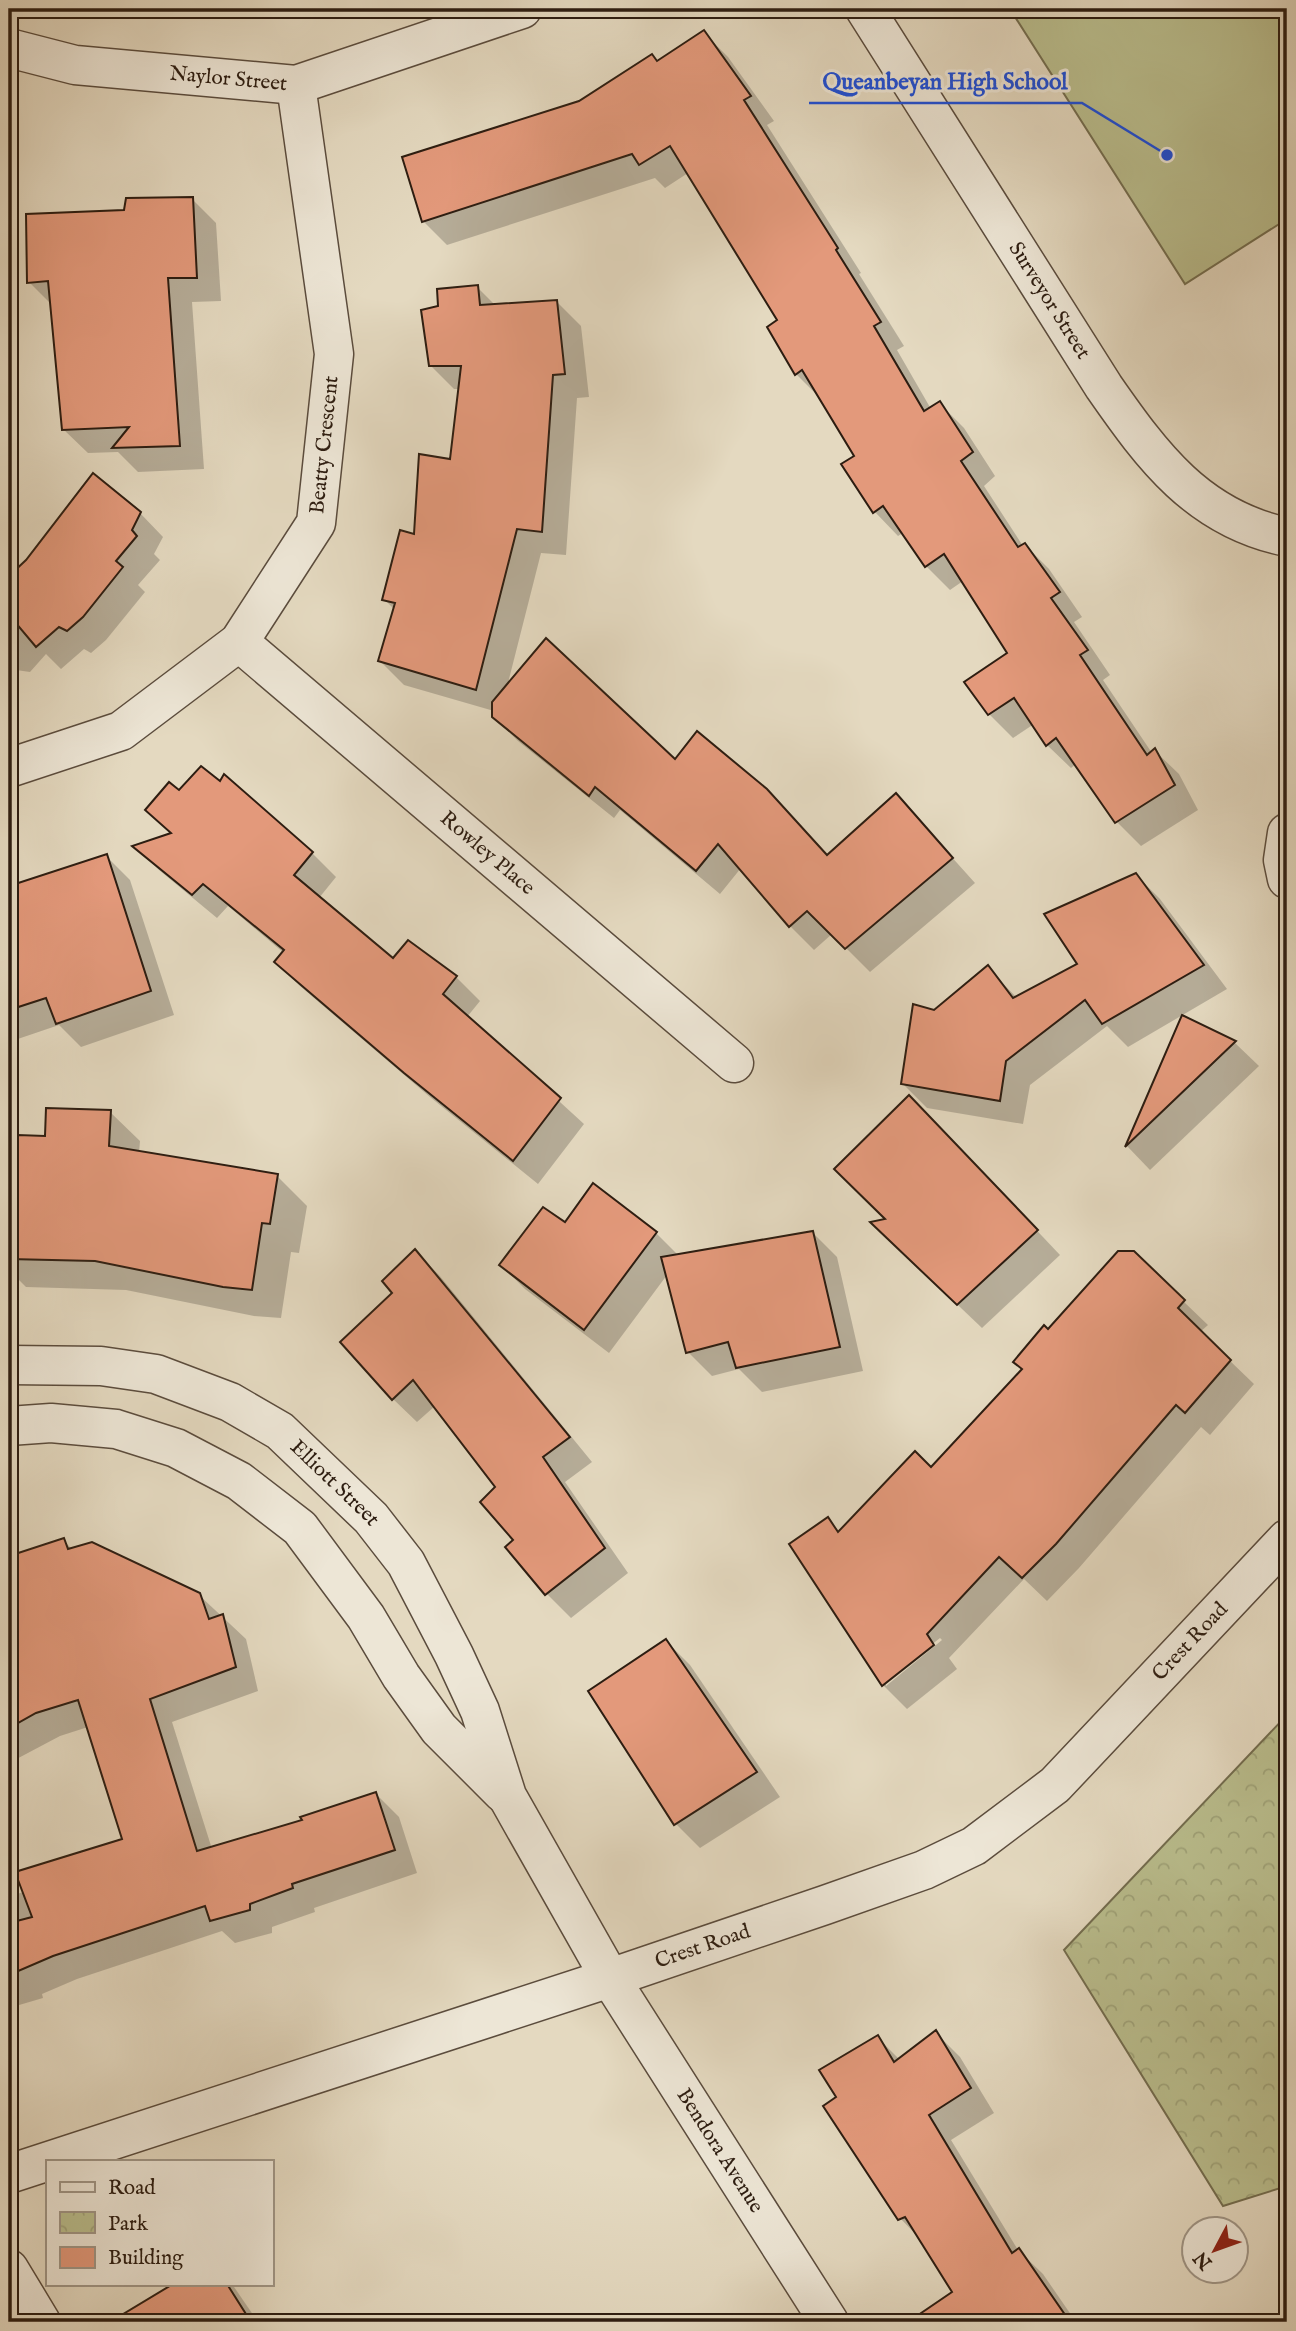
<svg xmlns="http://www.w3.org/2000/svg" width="1296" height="2331" font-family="'IM FELL English',serif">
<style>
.park{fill:url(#park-crowns);stroke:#746e50;stroke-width:2}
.garden{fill:#babe8e;stroke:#746e50;stroke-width:2}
.shadow{fill:#0003;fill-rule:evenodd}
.building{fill:#e3997b;stroke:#2d1d11;stroke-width:2}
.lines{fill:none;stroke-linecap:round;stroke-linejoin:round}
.minor-casing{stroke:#5b4c3d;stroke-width:41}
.minor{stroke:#ede6d6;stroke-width:38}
.labels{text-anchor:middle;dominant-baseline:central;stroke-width:6;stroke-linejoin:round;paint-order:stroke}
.street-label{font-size:21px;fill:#2d1d11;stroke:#ede6d6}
.leader{fill:none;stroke:#1d4ed8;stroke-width:2.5}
.callout-dot{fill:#1d4ed8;stroke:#ede6d6;stroke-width:2.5}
.callout-label{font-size:23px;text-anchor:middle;font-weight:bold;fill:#1d4ed8;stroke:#ede6d6;stroke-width:6;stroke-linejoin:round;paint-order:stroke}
</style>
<defs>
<pattern id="park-crowns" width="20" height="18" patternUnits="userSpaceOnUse" patternTransform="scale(1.75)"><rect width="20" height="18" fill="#babe8e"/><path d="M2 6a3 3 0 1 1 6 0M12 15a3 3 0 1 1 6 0" fill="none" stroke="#a0a379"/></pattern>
</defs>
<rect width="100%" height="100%" fill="#e4d9c0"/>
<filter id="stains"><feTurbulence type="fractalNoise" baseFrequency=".00286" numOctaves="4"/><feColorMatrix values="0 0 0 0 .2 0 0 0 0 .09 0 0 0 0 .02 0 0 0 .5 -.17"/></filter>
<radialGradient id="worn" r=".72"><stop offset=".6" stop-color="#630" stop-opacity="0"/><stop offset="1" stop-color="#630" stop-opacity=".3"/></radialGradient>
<polygon class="park" points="1287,1715 1287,2186 1223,2206 1064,1950"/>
<polygon class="garden" points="1010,9 1287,9 1287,219 1185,284"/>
<g class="shadow">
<polygon points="704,33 728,57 774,121 767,125 861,273 859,274 904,346 897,350 931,409 940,404 964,428 995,476 984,486 1023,546 1025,545 1049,569 1082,617 1074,622 1110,675 1103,680 1152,753 1155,751 1179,774 1198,810 1141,846 1117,822 1076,764 1071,768 1047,745 1034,724 1013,738 989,714 1009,654 963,581 950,590 926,566 903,533 898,536 875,512 843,465 856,456 820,398 796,374 769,327 779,320 688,173 665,188 655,178 447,245 423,221 580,103 658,63"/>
<polygon points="192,199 216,223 221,301 192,302 204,469 138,472 118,452 88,453 63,429 52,305 29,282 126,212"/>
<polygon points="477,287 496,306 557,302 581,326 589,397 577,398 566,555 541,553 507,687 675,762 828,856 896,795 975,883 870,972 832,934 814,950 790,926 741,868 720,894 620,810 614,818 518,741 494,717 494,711 404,685 380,661 395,610 384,599 451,461 460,389 454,389 430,365 440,308"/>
<polygon points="140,513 163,537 154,554 160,560 138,585 145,592 106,640 91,653 84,649 61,669 46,654 30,672 9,669 9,578 28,561"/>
<polygon points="179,793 312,853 336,877 319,898 394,960 456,977 480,1001 467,1017 584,1124 538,1184 430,1097 300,986 276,962 284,953 228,906 217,918 159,870 136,847 173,835"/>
<polygon points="106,856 130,880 174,1015 81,1047 59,1025 9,1042 9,887"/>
<polygon points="1136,875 1160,899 1227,989 1128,1047 1107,1026 1030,1085 1023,1124 927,1108 903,1084 934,1011 988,968 1017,998 1080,964"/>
<polygon points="1183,1018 1235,1043 1259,1066 1150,1170 1127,1146"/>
<polygon points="110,1112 140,1141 139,1153 277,1176 307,1206 299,1253 291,1252 281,1318 254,1316 126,1290 26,1287 9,1270 9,1168 18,1169 47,1138"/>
<polygon points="933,1121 1060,1255 982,1328 896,1246 888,1221"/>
<polygon points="593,1186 656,1233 679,1256 813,1233 837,1257 863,1371 762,1392 739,1369 712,1376 688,1352 667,1275 609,1353 525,1289 501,1265 566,1225"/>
<polygon points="415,1251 439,1275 592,1462 565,1482 628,1573 571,1618 547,1594 515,1540 498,1487 435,1406 417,1422 393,1399 395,1293"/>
<path d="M1133 1253 1208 1325 1200 1332 1254 1384 1210 1435 1201 1427 1079 1568 1047 1601 1024 1579 949 1658 957 1669 907 1709 883 1685 791 1544 827 1519 840 1532 932 1469 1023 1370 1048 1331ZM940 1638 942 1640 886 1686V1681Z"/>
<polygon points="63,1540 73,1550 199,1595 246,1639 258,1691 172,1722 212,1849 304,1821 376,1794 399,1817 417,1873 314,1908 315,1912 272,1927 272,1933 235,1943 222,1931 77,1979 42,1994 43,1998 9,2008 9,1896 24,1892 124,1840 88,1727 60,1736 9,1763 9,1558"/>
<polygon points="666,1641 690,1665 780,1797 700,1848 676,1824 590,1692"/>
<polygon points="936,2033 960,2057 994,2113 951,2140 1018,2250 1043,2274 1076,2322 911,2322 955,2293 922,2241 900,2218 838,2098 877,2037 900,2060"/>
<polygon points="177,2284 232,2284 258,2322 167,2322 152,2298"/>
<polygon points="1287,2317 1287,2322 1274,2322"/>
</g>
<g class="building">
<polygon points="704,30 751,96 744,100 838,248 836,250 881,322 874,326 924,411 940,401 973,452 961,461 1018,547 1025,543 1060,592 1051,598 1088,650 1080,655 1147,755 1155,748 1175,785 1115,823 1056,738 1046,746 1014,698 988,715 964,682 1007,653 944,554 925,567 883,506 873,513 841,464 854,456 802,370 795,375 767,327 777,320 670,146 639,165 632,154 422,222 402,157 579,101 652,54 657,61"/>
<polygon points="193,197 197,278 168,278 180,446 112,448 129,427 62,430 48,281 27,283 26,214 124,210 126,198"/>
<polygon points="478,285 480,305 557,300 565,374 553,375 542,532 517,529 476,690 378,661 395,603 382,600 400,530 414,534 419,454 450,459 461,366 429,366 421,310 438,306 437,289"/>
<polygon points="93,473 141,512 132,530 137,536 116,561 123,567 83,617 67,631 59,627 36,647 9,615 9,576 26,560"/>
<polygon points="546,638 675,759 697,731 767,789 827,855 896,793 953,858 845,949 807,911 789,927 718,844 696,871 595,787 589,796 492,717 492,702"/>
<polygon points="201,766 220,781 224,774 313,852 294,875 393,958 408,940 457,976 443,994 561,1098 513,1161 404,1073 274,962 284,950 203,884 192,895 132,846 171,833 145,810 169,782 179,790"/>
<polygon points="107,854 151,991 56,1024 46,998 9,1010 9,886"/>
<polygon points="1136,873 1204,965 1102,1024 1085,1000 1006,1061 1000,1101 901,1084 913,1004 934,1010 988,965 1013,998 1077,964 1044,914"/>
<polygon points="1182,1015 1236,1041 1125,1147"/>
<polygon points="909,1095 1038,1230 957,1305 870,1222 885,1219 834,1169"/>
<polygon points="46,1108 111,1110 109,1146 278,1174 270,1224 262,1223 252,1290 223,1287 95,1261 9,1259 9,1166 16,1167 18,1135 45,1136"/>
<polygon points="593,1183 657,1232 584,1330 499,1265 543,1207 565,1222"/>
<polygon points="813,1231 840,1347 736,1368 728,1342 686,1353 661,1257"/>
<polygon points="415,1249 570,1437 543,1457 605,1548 545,1595 505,1547 513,1540 480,1502 495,1487 413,1380 392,1400 340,1342 392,1293 382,1281"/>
<polygon points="1118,1251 1134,1251 1185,1300 1178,1308 1231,1360 1185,1413 1176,1405 1056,1544 1022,1578 999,1557 927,1634 934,1645 882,1686 789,1544 828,1517 838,1532 915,1451 931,1467 1022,1369 1013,1362 1044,1325 1048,1329"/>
<polygon points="64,1538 68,1549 92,1542 200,1593 209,1619 223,1614 236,1667 150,1699 197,1851 302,1820 300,1817 376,1792 395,1850 292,1884 293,1888 250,1904 250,1910 210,1921 205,1906 53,1956 9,1975 9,1923 32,1917 15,1872 122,1839 78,1700 36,1713 9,1728 9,1556"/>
<polygon points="666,1639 757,1772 674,1825 588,1691"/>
<polygon points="936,2030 971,2088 929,2115 1012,2253 1019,2248 1070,2322 908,2322 952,2292 905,2217 898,2220 823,2106 836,2097 819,2070 878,2035 894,2062"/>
<polygon points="173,2284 227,2284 251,2322 110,2322"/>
</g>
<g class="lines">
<g class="minor-casing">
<g id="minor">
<path id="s1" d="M865 9 1104 387C1152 456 1198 519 1287 537"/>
<path id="s2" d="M9 48 75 65 296 85 522 9"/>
<path id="s3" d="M239 642 734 1063"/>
<path id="s4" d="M9 768 121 731 239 642 316 523 334 354 296 85"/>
<polyline points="1287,833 1283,860 1287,879"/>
<path id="s5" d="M9 1365 101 1366 156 1374 230 1402 280 1431 371 1518 406 1563 454 1655 480 1711 507 1796 610 1978 829 2322"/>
<polyline points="9,1426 51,1423 116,1429 176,1448 239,1481 300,1528 366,1617 401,1676 439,1729 503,1793"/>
<path id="s6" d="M9 2174 610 1978 825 1905 924 1870 974 1846 1055 1785 1287 1539"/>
<polyline points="9,2269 41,2322"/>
</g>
</g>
<use href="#minor" class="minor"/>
</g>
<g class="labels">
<g class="street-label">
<text stroke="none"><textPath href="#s2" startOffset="222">Naylor Street</textPath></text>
<text stroke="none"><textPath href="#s1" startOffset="345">Surveyor Street</textPath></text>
<text stroke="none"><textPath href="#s4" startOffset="486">Beatty Crescent</textPath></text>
<text stroke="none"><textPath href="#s3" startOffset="326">Rowley Place</textPath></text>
<text stroke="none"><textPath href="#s5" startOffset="360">Elliott Street</textPath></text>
<text stroke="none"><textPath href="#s6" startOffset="1318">Crest Road</textPath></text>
<text stroke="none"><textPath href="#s6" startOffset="730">Crest Road</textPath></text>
<text stroke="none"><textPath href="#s5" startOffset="1136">Bendora Avenue</textPath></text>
</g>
</g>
<path class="leader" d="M1167 155L1082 103H809"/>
<circle class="callout-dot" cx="1167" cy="155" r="7"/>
<g class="callout-label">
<text x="945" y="89">Queanbeyan High School</text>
</g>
<rect width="1296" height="2331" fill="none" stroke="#e4d9c0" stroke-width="35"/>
<rect x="10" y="10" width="1275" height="2310" fill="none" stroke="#2d1d11" stroke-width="3.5"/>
<rect x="18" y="18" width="1261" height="2296" fill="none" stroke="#2d1d11" stroke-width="2"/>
<rect x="46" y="2160" width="228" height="126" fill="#ede6d6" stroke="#a09687" stroke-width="2"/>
<rect x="60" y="2182" width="35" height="10" fill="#ede6d6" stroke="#a09687" stroke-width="2"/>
<text x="108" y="2194" font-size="21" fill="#2d1d11">Road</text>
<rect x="60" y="2212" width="35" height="21" fill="url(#park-crowns)" stroke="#a09687" stroke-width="2"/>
<text x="108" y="2230" font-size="21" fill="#2d1d11">Park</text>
<rect x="60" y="2247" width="35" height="21" fill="#e3997b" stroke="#a09687" stroke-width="2"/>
<text x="108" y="2264" font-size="21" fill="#2d1d11">Building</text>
<g transform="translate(1215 2250) rotate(229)"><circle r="33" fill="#ede6d6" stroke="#a09687" stroke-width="2"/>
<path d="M0-5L12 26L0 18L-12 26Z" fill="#8f2418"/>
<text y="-10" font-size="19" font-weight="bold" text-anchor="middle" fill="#2d1d11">N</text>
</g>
<rect width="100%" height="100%" filter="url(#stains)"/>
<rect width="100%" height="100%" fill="url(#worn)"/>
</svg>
